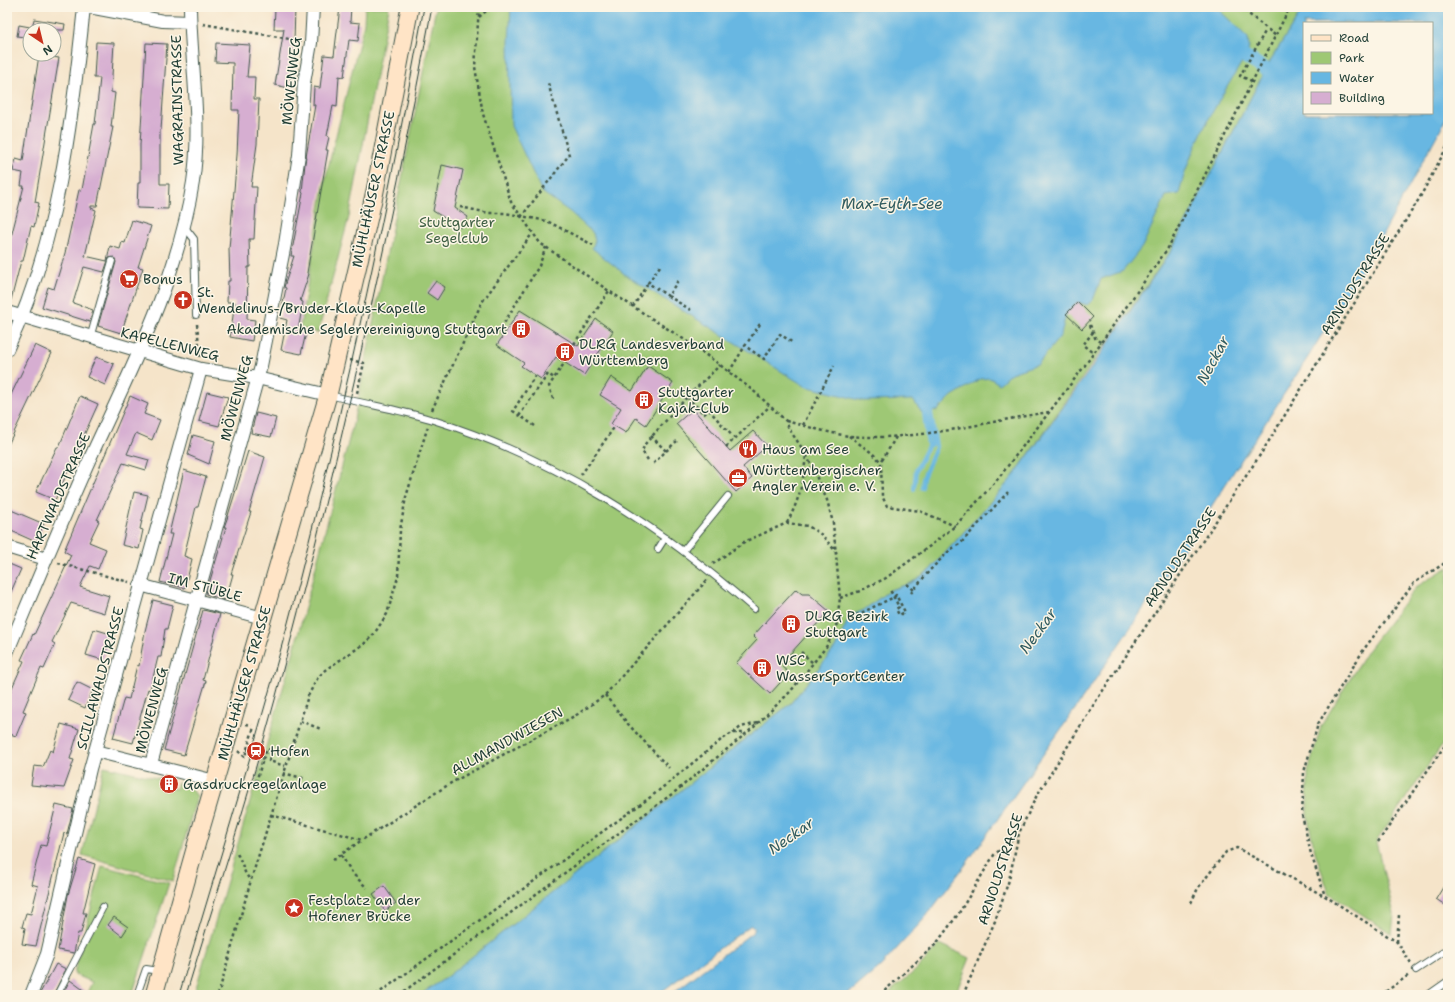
<svg xmlns="http://www.w3.org/2000/svg" width="1455" height="1002" font-family="'Shantell Sans',sans-serif">
<style>
.green{fill:#9ec874;stroke:#5e8254}
.water{fill:#67b7e2;stroke:#437a8b;fill-rule:evenodd}
.lines{fill:none;stroke-linecap:round;stroke-linejoin:round}
.stream{stroke:#67b7e2;stroke-width:4}
.canal{stroke:#67b7e2;stroke-width:14}
.building{fill:#d6aed1}
.lane-casing{stroke:#3f564a;stroke-width:8}
.street-casing{stroke:#3f564a;stroke-width:14}
.secondary-casing{stroke:#3f564a;stroke-width:19}
.path{stroke:#3f564a;stroke-width:2.5;stroke-dasharray:3 3;stroke-linecap:butt}
.lane{stroke:#fff;stroke-width:6}
.street{stroke:#fff;stroke-width:12}
.secondary{stroke:#ffe4c6;stroke-width:17}
.tram{stroke:#1f3d34;stroke-width:1}
.labels{text-anchor:middle;dominant-baseline:central;stroke-width:3;stroke-linejoin:round;paint-order:stroke}
.street-label{font-size:14px;fill:#1f3d34;stroke:#fcf5e5}
.park-label{font-size:14px;fill:#3f6044;stroke:#fcf5e5}
.poi-label{font-size:14px;fill:#1f3d34;stroke:#fcf5e5;text-anchor:start}
.water-label{font-size:15px;font-style:italic;fill:#315c60;stroke:#fcf5e5}
</style>
<rect width="100%" height="100%" fill="#fcf5e5"/>
<filter id="ink" filterUnits="userSpaceOnUse"><feTurbulence type="fractalNoise" baseFrequency=".025" numOctaves="2"/><feDisplacementMap in="SourceGraphic" scale="8" xChannelSelector="R" yChannelSelector="G"/><feConvolveMatrix kernelMatrix="1 2 1 2 8 2 1 2 1" color-interpolation-filters="sRGB"/></filter>
<filter id="wash" filterUnits="userSpaceOnUse"><feTurbulence type="fractalNoise" baseFrequency=".012" numOctaves="4" result="noise"/><feDisplacementMap in="SourceGraphic" scale="16" xChannelSelector="R" yChannelSelector="G"/><feGaussianBlur stdDeviation="0.9" result="paint"/><feColorMatrix in="noise" values="0 0 0 0 0 0 0 0 0 0 0 0 0 0 0 0 0 1.4 0 .05"/><feComposite in="paint" operator="in"/></filter>
<g filter="url(#wash)">
<rect width="100%" height="100%" fill="#f5e4c9"/>
<g class="green">
<polygon points="365,7 389,7 350,213 318,333 300,328 325,180 364,23"/>
<polygon points="436,7 1304,7 1270,61 1171,251 1012,478 930,570 911,583 890,590 864,610 850,616 835,648 791,703 444,979 420,995 194,995 294,650 353,424"/>
<polygon points="1448,567 1448,736 1376,842 1394,914 1392,934 1329,893 1315,852 1307,814 1308,772 1321,726 1367,651 1416,587"/>
<polygon points="104,766 161,779 160,786 176,789 178,783 189,786 197,796 173,881 82,855"/>
<polygon points="102,866 169,883 132,995 86,995 92,982 74,974"/>
<polygon points="940,944 970,958 955,995 886,995 915,971"/>
</g>
<g class="water">
<path d="M511 7H1216L1248 38 1249 46 1248 52 1250 53 1245 64 1242 62C1217 104 1190 146 1179 194L1166 196 1142 247 1123 271 1101 279 1093 300 1087 305 1077 302 1066 314 1061 335 1038 364 1011 373 999 384 990 378 980 379 952 396 937 411 922 413 913 400 863 401 805 386 627 276 592 248 595 241 593 233 570 212 542 192 511 126 509 42Z"/>
<path d="M1304 7H1448V115L1381 238 1310 354 1185 547 1078 705 966 864 925 918 881 966 847 995H670L753 932 755 928 751 925 657 995H420L444 979 791 703 835 648 850 616 864 610 890 590 911 583 930 570 1012 478 1097 360 1171 251 1270 61ZM1304 23H1432V113H1304Z"/>
</g>
<g class="lines">
<g class="stream">
<polyline points="927,412 932,444 928,446"/>
<polyline points="922,488 923,478 936,447 931,412"/>
<polyline points="914,489 916,470 928,446 924,413"/>
</g>
<polyline class="canal" points="1247,58 1265,69"/>
</g>
<g id="blocks">
<g class="building">
<polygon points="287,7 295,7 294,43 296,43 289,88 275,85 284,29 274,29 275,9 287,9"/>
<polygon points="340,7 351,7 350,22 360,23 358,41 349,40 344,77 339,76 337,107 333,106 327,136 329,137 326,150 328,150 307,273 309,274 300,301 303,302 298,331 306,333 301,354 281,350 287,320 280,318 286,288 284,287 294,256 291,256 303,193 302,192 305,163 315,105 313,105 314,87 320,88 324,55 334,56"/>
<polygon points="34,19 65,24 64,30 32,30"/>
<polygon points="19,25 30,27 30,38 17,36"/>
<polygon points="96,42 114,43 111,92 115,93 111,127 113,127 97,206 91,206 91,208 96,210 85,256 107,261 110,246 120,249 122,242 125,243 132,220 151,226 138,267 143,268 121,333 98,326 116,262 114,257 109,258 104,272 84,267 73,303 93,310 90,322 42,307 48,287 54,289 65,253 79,190 82,190 94,124 95,124 100,78 94,78"/>
<polygon points="146,43 167,44 161,130 160,130 160,184 169,184 168,209 137,208 138,183 140,183 140,145"/>
<polygon points="216,43 250,45 247,77 255,77 254,99 259,99 257,144 251,187 257,187 255,220 254,239 249,239 250,267 248,267 247,319 255,320 252,341 230,337 235,302 227,302 228,281 230,281 229,249 237,155 239,110 232,110 233,63 215,62"/>
<polygon points="39,55 59,58 35,202 39,203 34,227 31,226 23,261 21,261 11,300 7,300 7,253 24,186 21,186 23,173 13,171 16,159 23,161"/>
<polygon points="442,165 463,170 455,208 468,217 461,228 433,211"/>
<polygon points="436,281 445,287 437,300 427,293"/>
<polygon points="179,292 190,295 186,307 176,304"/>
<polygon points="1078,302 1093,317 1082,329 1066,314"/>
<polygon points="520,310 578,346 596,319 613,331 584,375 556,357 541,379 521,366 524,363 497,345"/>
<polygon points="35,345 52,353 7,447 7,403"/>
<polygon points="96,357 114,364 105,385 87,377"/>
<polygon points="648,366 673,383 646,425 636,418 626,433 611,424 621,408 600,395 611,377 632,391"/>
<polygon points="207,392 228,397 219,426 199,421"/>
<polygon points="80,396 98,404 55,500 36,492 57,447 59,447"/>
<polygon points="130,396 148,404 144,414 160,420 152,440 136,433 127,454 149,460 146,470 123,463 97,520 99,521 89,542 106,549 98,569 90,566 80,587 109,596 104,613 71,603 52,642 55,644 44,669 41,668 23,711 26,712 16,736 7,733 7,699 24,661 21,660 33,634 34,635 71,555 64,551"/>
<polygon points="693,409 730,451 753,431 767,446 743,467 752,478 736,492 676,424"/>
<polygon points="256,413 276,418 271,437 251,433"/>
<polygon points="193,435 215,441 209,464 188,455"/>
<polygon points="248,451 265,457 249,512 251,512 231,574 233,574 226,599 224,600 206,594 226,527 224,527 227,519"/>
<polygon points="184,470 206,477 198,507 196,507 184,556 192,559 185,588 160,582 172,534 169,534"/>
<polygon points="134,492 148,495 140,529 143,530 139,549 122,545"/>
<polygon points="11,510 44,524 36,542 7,529 7,519"/>
<polygon points="7,563 21,569 7,601"/>
<polygon points="796,589 802,594 809,594 829,611 780,665 789,673 770,694 736,663 757,640 753,636"/>
<polygon points="153,600 173,605 167,629 165,629 161,657 158,657 150,690 148,689 133,743 113,738 124,698 129,699 137,665 139,666 145,631"/>
<polygon points="203,610 220,614 203,680 206,681 184,755 164,750"/>
<polygon points="94,629 111,634 103,660 86,655"/>
<polygon points="77,682 93,690 85,708 68,700"/>
<polygon points="61,724 79,729 70,759 74,760 64,788 31,785 34,766 43,767 50,750 53,752"/>
<polygon points="56,805 73,809 67,834 64,833 36,946 22,944 25,928 22,927 26,913 31,914 38,886 31,884 41,845 46,846"/>
<polygon points="79,859 95,864 83,913 86,913 81,933 78,933 74,953 58,950 68,895"/>
<polygon points="1448,879 1448,907 1436,899"/>
<polygon points="384,886 396,903 385,911 373,894"/>
<polygon points="114,917 128,927 122,936 108,925"/>
<polygon points="56,964 66,969 53,995 39,995"/>
<polygon points="70,980 90,995 62,995"/>
</g>
</g>
</g>
<g filter="url(#ink)">
<use href="#blocks" fill-opacity="0" stroke="#3f564a" stroke-width="1"/>
<g class="lines">
<g class="lane-casing">
<g id="lane">
<polyline points="184,226 194,239 196,315"/>
<polyline points="90,338 112,261"/>
<path d="M330 395C363 404 397 409 430 419 555 458 657 524 754 609"/>
<polyline points="658,549 665,538"/>
<polyline points="683,551 728,496"/>
<polyline points="1416,970 1448,949"/>
<polyline points="57,995 103,907"/>
<polyline points="137,995 146,969 159,971"/>
<polyline points="1428,995 1448,981"/>
</g>
</g>
<g class="street-casing">
<g id="street">
<polyline points="89,7 163,21 190,22"/>
<polyline points="7,312 201,369 257,378 328,395"/>
<path d="M7 350C58 243 72 124 84 7"/>
<polyline points="7,547 46,559"/>
<polyline points="140,585 263,618"/>
<path d="M7 653C35 586 62 520 92 454 132 367 178 278 193 182 202 124 191 65 190 7"/>
<polyline points="95,751 215,781"/>
<polyline points="151,764 261,366 285,244 299,155 304,83 311,43 313,7"/>
<polyline points="31,995 47,954 90,769 201,369"/>
</g>
</g>
<g class="secondary-casing">
<polyline id="secondary" points="154,995 195,849 328,395 375,191 410,7"/>
</g>
<g class="path">
<polyline points="1240,7 1276,36"/>
<polyline points="479,17 491,7"/>
<polyline points="203,24 301,41"/>
<polyline points="1252,81 1240,76 1266,30"/>
<polyline points="460,207 489,213 505,213 547,221 593,245"/>
<polyline points="521,217 569,155 548,83"/>
<polyline points="660,266 648,283 668,296 679,279"/>
<polyline points="668,296 691,310"/>
<polyline points="633,307 648,283"/>
<polyline points="197,324 200,357"/>
<polyline points="760,324 745,346 764,359 780,334 793,343"/>
<polyline points="1090,325 1096,340 1101,342"/>
<polyline points="1093,332 1083,345 1093,353"/>
<polyline points="503,336 498,333 539,266 546,247"/>
<polyline points="574,344 609,291"/>
<polyline points="350,360 364,363 357,393"/>
<polyline points="729,372 745,346"/>
<polyline points="687,397 704,414 709,410 735,439"/>
<polyline points="553,399 549,386 565,362"/>
<polyline points="432,410 482,302 532,234"/>
<polyline points="519,416 548,374 554,378"/>
<path d="M786 421C806 426 828 433 849 436 917 442 983 422 1049 412"/>
<polyline points="803,425 834,366"/>
<polyline points="535,426 513,411 535,376"/>
<polyline points="651,436 666,451 653,464"/>
<polyline points="849,436 872,453 881,462"/>
<polyline points="896,437 881,462 882,496 887,506 920,511 955,526"/>
<polyline points="726,447 770,406"/>
<polyline points="666,451 677,441"/>
<polyline points="648,460 642,451 645,444 687,397 720,365"/>
<polyline points="581,475 615,426"/>
<path d="M787 523C800 498 803 483 806 455"/>
<polyline points="58,563 129,582"/>
<polyline points="713,564 744,542 787,523 808,526 822,535 837,553"/>
<polyline points="907,584 914,590"/>
<polyline points="911,593 930,570 950,550 961,543 1008,492"/>
<polyline points="840,598 860,591 886,578 930,546 955,526 997,480 1083,368 1168,248 1290,7"/>
<polyline points="851,618 894,597 896,595 905,612 899,615 896,609 899,607 890,590"/>
<polyline points="801,652 813,663"/>
<polyline points="605,695 628,724 669,768"/>
<polyline points="300,721 321,729"/>
<polyline points="246,724 252,725"/>
<polyline points="733,733 741,727 758,723"/>
<polyline points="247,749 254,727"/>
<polyline points="238,751 245,757 247,749 263,759 267,749 272,751 269,761 285,766"/>
<polyline points="283,773 306,779"/>
<polyline points="256,782 263,759"/>
<polyline points="271,815 362,840 451,783 578,714 605,695 707,580"/>
<polyline points="1378,842 1448,741"/>
<path d="M237 854C243 862 243 874 251 880"/>
<polyline points="341,855 353,874 367,888"/>
<polyline points="333,860 362,840"/>
<polyline points="1191,903 1198,888 1226,852 1237,848 1324,896"/>
<polyline points="1397,942 1399,915"/>
<polyline points="1411,963 1397,942 1325,896 1311,854 1302,815 1304,772 1318,724 1364,649 1414,583 1448,561"/>
<polyline points="218,995 251,880 308,696 317,679 325,670 364,644 374,634 387,614 398,577 400,530 406,497 428,426"/>
<polyline points="376,995 652,796 721,740 732,733 745,733"/>
<polyline points="399,995 676,791 754,727 790,692 826,647 836,628 840,598 833,523 827,500 806,454 789,429 786,421 756,393 720,365 685,340 609,291 540,243 511,202 483,114 475,67 479,7"/>
<polyline points="880,995 936,944 959,913 994,855 1019,834"/>
<polyline points="963,995 995,921 1009,880 1019,833 1036,797 1096,701 1262,452 1419,199 1448,145"/>
<polyline points="1381,995 1409,975"/>
</g>
<use href="#lane" class="lane"/>
<use href="#street" class="street"/>
<use href="#secondary" class="secondary"/>
<g class="tram">
<path d="M179 995C220 856 264 718 300 577 348 389 389 198 424 7"/>
<path d="M186 995C216 895 249 796 276 696 337 468 389 238 432 7"/>
</g>
</g>
</g>
<defs>
<g id="supermarket-disc" transform="scale(1)"><circle r="9.5" fill="#c8321e" stroke="#fcf5e5"/><path d="M-6-5.5h2.5l.6 2H6L4.5 2H-2.5L-4.4-4H-6ZM-1.5 3.2a1.3 1.3 0 1 0 .1 0ZM3 3.2a1.3 1.3 0 1 0 .1 0Z" fill="#fff"/></g>
<g id="church-disc" transform="scale(1)"><circle r="9.5" fill="#c8321e" stroke="#fcf5e5"/><path d="M-1.2-6h2.4v3.5h3.3v2.4h-3.3V6h-2.4V-.1h-3.3v-2.4h3.3Z" fill="#fff"/></g>
<g id="building-disc" transform="scale(1)"><circle r="9.5" fill="#c8321e" stroke="#fcf5e5"/><path d="M-4-6H4V6H1V3H-1V6H-4ZM-2.5-4.3h1.7v1.8h-1.7ZM.8-4.3h1.7v1.8H.8ZM-2.5-1h1.7V.8h-1.7ZM.8-1h1.7V.8H.8Z" fill="#fff"/></g>
<g id="restaurant-disc" transform="scale(1)"><circle r="9.5" fill="#c8321e" stroke="#fcf5e5"/><path d="M-5-6h1v4h1v-4h1v4h1v-4h1v5L-1.5 .5V6h-2V.5L-5-1ZM5-6V6H3V1.5H1.5Q1.5-4 5-6Z" fill="#fff"/></g>
<g id="office-disc" transform="scale(1)"><circle r="9.5" fill="#c8321e" stroke="#fcf5e5"/><path d="M-6-3h4V-5.5h4V-3h4V5H-6ZM-1-4.5V-3h2v-1.5ZM-6 0V1H6V0Z" fill="#fff"/></g>
<g id="station-disc" transform="scale(1)"><circle r="9.5" fill="#c8321e" stroke="#fcf5e5"/><path d="M-3-6H3Q5-6 5-4V2Q5 4 3 4L4.5 6H3L1.5 4h-3L-3 6H-4.5L-3 4Q-5 4-5 2V-4Q-5-6-3-6ZM-3.5-4v3h7v-3ZM-3.5 1v1.5H-2V1ZM2 1v1.5H3.5V1Z" fill="#fff"/></g>
<g id="sight-disc" transform="scale(1)"><circle r="9.5" fill="#c8321e" stroke="#fcf5e5"/><path d="M0-6L1.8-2.2L6-1.7L2.9 1.2L3.7 5.4L0 3.3L-3.7 5.4L-2.9 1.2L-6-1.7L-1.8-2.2Z" fill="#fff"/></g>
</defs>
<g fill-rule="evenodd">
<use href="#supermarket-disc" x="129" y="279"/>
<use href="#church-disc" x="183" y="300"/>
<use href="#building-disc" x="521" y="329"/>
<use href="#building-disc" x="565" y="352"/>
<use href="#building-disc" x="644" y="400"/>
<use href="#restaurant-disc" x="748" y="449"/>
<use href="#office-disc" x="738" y="478"/>
<use href="#building-disc" x="791" y="624"/>
<use href="#building-disc" x="762" y="668"/>
<use href="#station-disc" x="256" y="751"/>
<use href="#building-disc" x="169" y="784"/>
<use href="#sight-disc" x="294" y="908"/>
</g>
<g class="labels">
<g class="street-label">
<text transform="translate(291 81) rotate(-84)">MÖWENWEG</text>
<text transform="translate(177 100) rotate(-91)">WAGRAINSTRASSE</text>
<text transform="translate(373 189) rotate(-78)">MÜHLHÄUSER STRASSE</text>
<text transform="translate(1355 284) rotate(-58)">ARNOLDSTRASSE</text>
<text transform="translate(170 344) rotate(14)">KAPELLENWEG</text>
<text transform="translate(236 398) rotate(-75)">MÖWENWEG</text>
<text transform="translate(58 496) rotate(-66)">HARTWALDSTRASSE</text>
<text transform="translate(1180 557) rotate(-56)">ARNOLDSTRASSE</text>
<text transform="translate(205 587) rotate(15)">IM STÜBLE</text>
<text transform="translate(100 678) rotate(-75)">SCILLAWALDSTRASSE</text>
<text transform="translate(244 683) rotate(-74)">MÜHLHÄUSER STRASSE</text>
<text transform="translate(151 710) rotate(-75)">MÖWENWEG</text>
<text transform="translate(507 741) rotate(-29)">ALLMANDWIESEN</text>
<text transform="translate(1000 869) rotate(-72)">ARNOLDSTRASSE</text>
</g>
<g class="park-label">
<text x="457" y="222">Stuttgarter<tspan x="457" dy="16">Segelclub</tspan></text>
</g>
<g class="poi-label">
<text x="143" y="279">Bonus</text>
<text x="197" y="292">St.<tspan x="197" dy="16">Wendelinus-/Bruder-Klaus-Kapelle</tspan></text>
<text x="507" y="329" text-anchor="end">Akademische Seglervereinigung Stuttgart</text>
<text x="579" y="344">DLRG Landesverband<tspan x="579" dy="16">Württemberg</tspan></text>
<text x="658" y="392">Stuttgarter<tspan x="658" dy="16">Kajak-Club</tspan></text>
<text x="762" y="449">Haus am See</text>
<text x="752" y="470">Württembergischer<tspan x="752" dy="16">Angler Verein e. V.</tspan></text>
<text x="805" y="616">DLRG Bezirk<tspan x="805" dy="16">Stuttgart</tspan></text>
<text x="776" y="660">WSC<tspan x="776" dy="16">WasserSportCenter</tspan></text>
<text x="270" y="751">Hofen</text>
<text x="183" y="784">Gasdruckregelanlage</text>
<text x="308" y="900">Festplatz an der<tspan x="308" dy="16">Hofener Brücke</tspan></text>
</g>
<g class="water-label">
<text x="892" y="204">Max-Eyth-See</text>
<text transform="translate(1213 360) rotate(-62)">Neckar</text>
<text transform="translate(1038 631) rotate(-54)">Neckar</text>
<text transform="translate(791 836) rotate(-35)">Neckar</text>
</g>
</g>
<rect width="1455" height="1002" fill="none" stroke="#fcf5e5" stroke-width="24"/>
<rect x="1303" y="22" width="130" height="92" fill="#fcf5e5" stroke="#a4ab9e"/>
<rect x="1311" y="35" width="20" height="6" fill="#ffe4c6" stroke="#a4ab9e"/>
<text x="1339" y="42" font-size="12" fill="#1f3d34">Road</text>
<rect x="1311" y="52" width="20" height="12" fill="#9ec874" stroke="#a4ab9e"/>
<text x="1339" y="62" font-size="12" fill="#1f3d34">Park</text>
<rect x="1311" y="72" width="20" height="12" fill="#67b7e2" stroke="#a4ab9e"/>
<text x="1339" y="82" font-size="12" fill="#1f3d34">Water</text>
<rect x="1311" y="92" width="20" height="12" fill="#d6aed1" stroke="#a4ab9e"/>
<text x="1339" y="102" font-size="12" fill="#1f3d34">Building</text>
<g transform="translate(42 42) rotate(145)"><circle r="19" fill="#fcf5e5" stroke="#a4ab9e"/>
<path d="M0-3L7 15L0 10L-7 15Z" fill="#c8321e"/>
<text y="-6" font-size="11" font-weight="bold" text-anchor="middle" fill="#1f3d34">N</text>
</g>
</svg>
